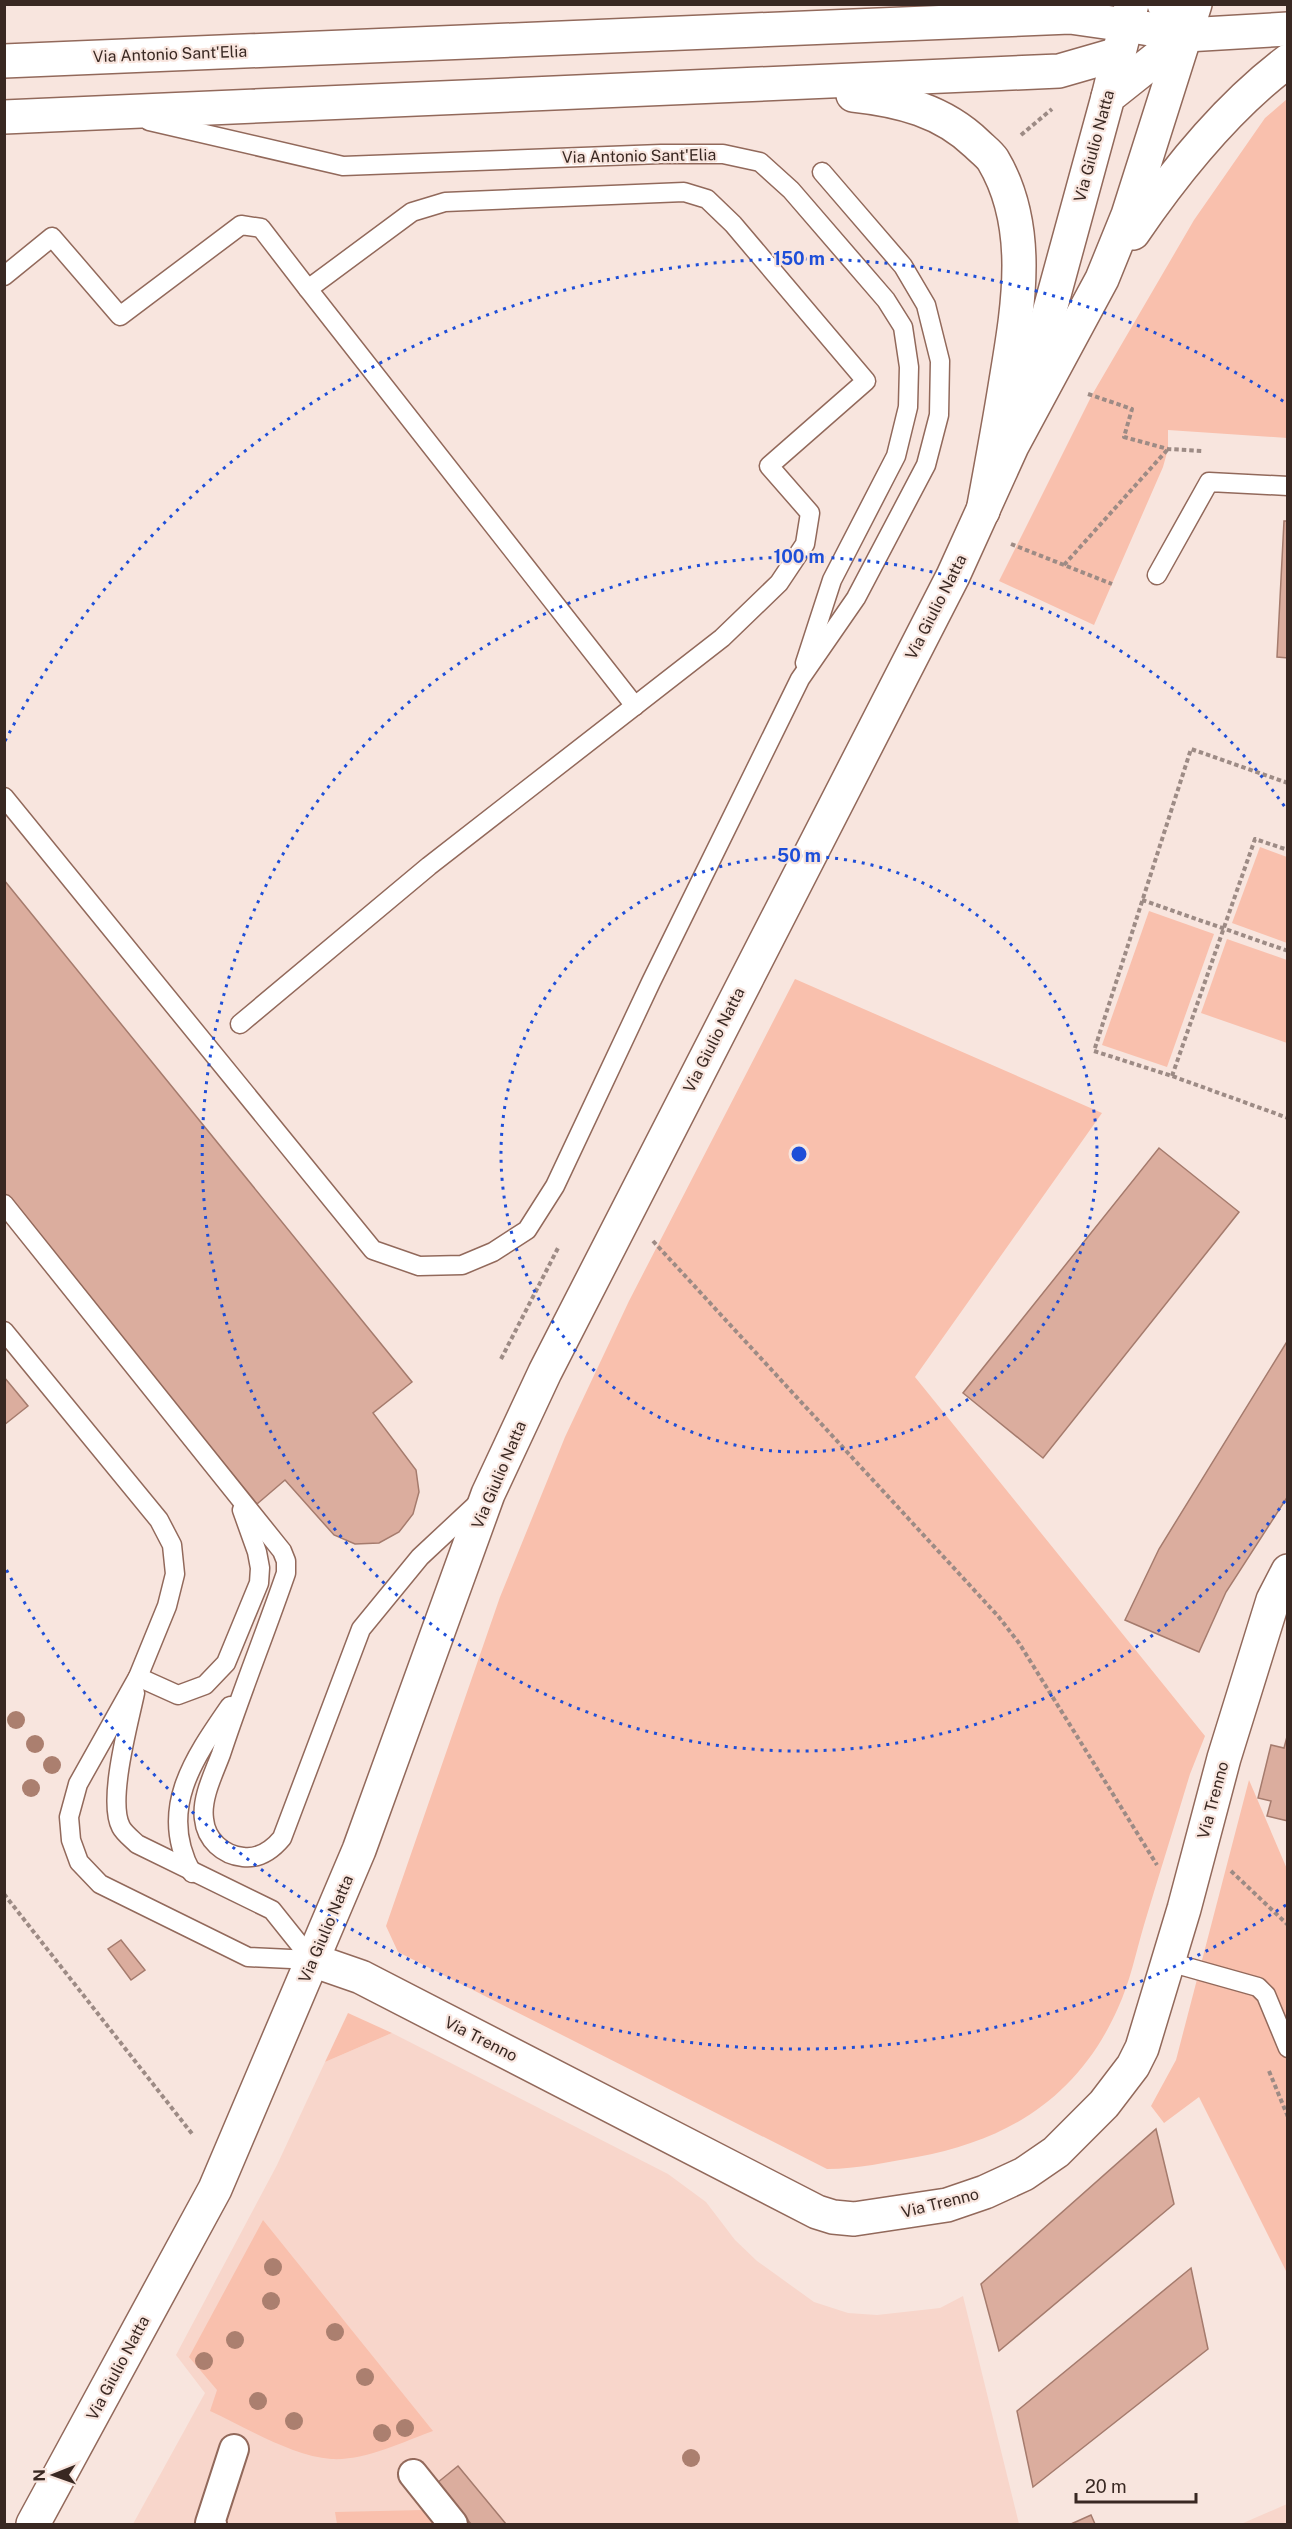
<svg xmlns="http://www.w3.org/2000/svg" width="1292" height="2529" font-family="'Public Sans',sans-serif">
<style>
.built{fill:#f8d6cb}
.green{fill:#f9c0ad}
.building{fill:#dbad9e;stroke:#a57b6d;stroke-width:1.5}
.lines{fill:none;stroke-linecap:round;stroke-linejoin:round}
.service-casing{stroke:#92695b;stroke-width:21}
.pedestrian-casing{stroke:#92695b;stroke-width:32}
.minor-casing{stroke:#92695b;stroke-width:36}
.tertiary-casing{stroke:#92695b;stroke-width:36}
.secondary-casing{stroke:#92695b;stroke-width:36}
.path{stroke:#9d8b85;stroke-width:4;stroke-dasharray:4.5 3;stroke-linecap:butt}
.service{stroke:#fff;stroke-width:18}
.pedestrian{stroke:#fff;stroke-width:28}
.minor{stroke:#fff;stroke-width:33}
.tertiary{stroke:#fff;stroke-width:33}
.secondary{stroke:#fff;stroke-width:33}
.tree{fill:#ab7f6f}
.ring{fill:none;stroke:#1d4ed8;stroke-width:3;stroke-dasharray:3 6}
.labels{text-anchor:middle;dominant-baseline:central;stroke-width:4.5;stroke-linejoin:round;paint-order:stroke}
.street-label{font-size:16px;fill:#392822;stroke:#f8e5de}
.centre{fill:#1d4ed8;stroke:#f8e5de;stroke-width:3}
.ring-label{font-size:18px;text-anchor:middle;font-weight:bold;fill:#1d4ed8;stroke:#f8e5de;stroke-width:4.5;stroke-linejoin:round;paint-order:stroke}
</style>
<rect width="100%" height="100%" fill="#f8e5de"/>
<g class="built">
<polygon points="392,2033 668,2174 706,2202 735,2240 757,2261 814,2302 848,2313 877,2315 940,2308 963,2296 1019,2524 133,2524 205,2393 176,2355 277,2165 325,2062"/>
<polygon points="1287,2504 1287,2524 1241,2524"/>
</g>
<g class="green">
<polygon points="1287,99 1287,438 1168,430 1168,449 1163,467 1094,625 999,581 1092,395 1194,220 1265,118"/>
<polygon points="1260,847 1287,857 1287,943 1232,923"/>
<polygon points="1149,911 1214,934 1167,1067 1102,1045"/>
<polygon points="1227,939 1287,960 1287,1043 1201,1013"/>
<path d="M795 979 1102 1113 915 1377 1205 1736 1190 1774C1175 1824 1159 1875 1144 1925 1136 1952 1130 1982 1118 2008 1079 2096 1010 2140 917 2157 887 2162 858 2169 827 2169L398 1952 386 1926 500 1597 565 1437 629 1301Z"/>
<polygon points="1249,1780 1287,1869 1287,2273 1199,2097 1164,2123 1151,2106 1176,2060"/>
<polygon points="348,2013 392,2033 325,2062"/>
<path d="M263 2220 433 2431C402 2442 365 2461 331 2459 292 2456 245 2427 210 2411L217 2390 189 2357Z"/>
<polygon points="423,2510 435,2524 337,2524 335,2512"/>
</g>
<g class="building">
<polygon points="1284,521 1288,521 1288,658 1277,657"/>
<polygon points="4,880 412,1382 373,1413 416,1470 419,1492 413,1514 399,1532 379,1543 355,1544 334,1535 285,1480 257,1504 4,1194"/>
<polygon points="1159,1148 1239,1212 1043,1458 963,1393"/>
<polygon points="1288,1340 1288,1496 1226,1592 1199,1652 1125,1620 1159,1549"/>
<polygon points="4,1377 28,1406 4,1425"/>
<polygon points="1288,1733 1288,1821 1267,1816 1271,1801 1258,1798 1271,1745 1284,1748"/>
<polygon points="121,1940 145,1970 131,1980 108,1949"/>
<polygon points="1156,2129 1174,2204 999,2351 981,2284"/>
<polygon points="1191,2268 1208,2349 1033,2487 1017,2411"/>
<polygon points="458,2466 506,2524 471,2524 437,2483"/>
<polygon points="1091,2515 1095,2524 1071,2524"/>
</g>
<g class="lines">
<g class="service-casing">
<g id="service">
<polyline points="149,121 343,166 661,154 723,154 760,162 791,190 886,300 903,327 909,367 908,407 896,456 832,580 805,663"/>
<polyline points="4,276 52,237 120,316 241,225 261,228 308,289 412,212 445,202 684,192 707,199 733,224 866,381 769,466 810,513 805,544 779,583 722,638 429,866 240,1024"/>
<polyline points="308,289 635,706"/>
<polyline points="1157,575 1209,482 1288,486"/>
<polyline points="4,797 373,1250 419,1266 462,1265 493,1252 527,1230 555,1186 651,982 800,679 856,598 926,465 939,415 940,361 926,305 903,266 822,172"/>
<path d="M4 1204 282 1551 286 1561V1573C265 1634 241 1693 221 1754 214 1773 201 1798 204 1819 206 1840 223 1855 243 1857 259 1859 272 1850 282 1838L361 1629 420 1557 480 1501"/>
<polyline points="4,1331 159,1520 172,1545 175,1574 167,1606 138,1677 78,1784 69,1817 71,1840 79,1862 100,1884 248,1957 312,1960"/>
<polyline points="138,1677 178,1695 205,1685 226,1663 259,1583 260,1568 257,1552 242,1510"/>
<path d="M135 1693C129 1722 107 1801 121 1827 124 1833 132 1839 137 1844L272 1910 312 1960"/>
<path d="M192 1873C157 1810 194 1758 230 1706"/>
<polyline points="1169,1962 1258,1987 1266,1995 1288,2048"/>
</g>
</g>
<g class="pedestrian-casing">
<g id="pedestrian">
<polyline points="413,2474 453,2524"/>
<polyline points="212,2524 210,2523 234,2449"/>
</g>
</g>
<g class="minor-casing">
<polyline id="minor" points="312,1960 361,1977 817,2212 833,2217 854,2219 947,2205 985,2192 1024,2174 1056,2152 1104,2104 1133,2066 1142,2048 1184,1909 1224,1758 1273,1600 1288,1571"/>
</g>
<g class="tertiary-casing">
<g id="tertiary">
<polyline points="1132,4 1126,25 1186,35"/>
<polyline points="1164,4 1186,35"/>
<polyline points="1166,41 1186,35 1288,29"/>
<path d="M1133 233C1176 170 1227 107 1288 61"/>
<polyline points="1028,390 1108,97 1186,35"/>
<polyline points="33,2524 215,2189 359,1850 488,1494 545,1372 953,576 1012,446 1102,279 1128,215 1195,4"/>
</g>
</g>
<g class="secondary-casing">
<g id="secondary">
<polyline points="4,61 1070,17 1126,25 1108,97"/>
<path d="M853 95C900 100 943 111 977 144 982 149 989 154 993 160 1033 227 1018 308 1006 381 999 425 991 468 983 511"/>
<polyline points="4,117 1059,71 1118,54"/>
</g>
</g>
<g class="path">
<polyline points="1021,135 1052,109"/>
<polyline points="1088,394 1132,409 1124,437 1168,449 1203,451"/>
<polyline points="1011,544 1112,584"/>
<polyline points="1064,565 1168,449"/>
<polyline points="1288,783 1191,749 1094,1051 1172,1076 1288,1118"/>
<polyline points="1142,900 1288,951"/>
<polyline points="1172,1076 1255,839 1288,850"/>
<polyline points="653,1241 998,1616 1019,1643 1157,1865"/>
<polyline points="501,1359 558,1248"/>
<polyline points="1231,1871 1288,1925"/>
<polyline points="4,1894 193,2135"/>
<polyline points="1269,2071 1288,2117"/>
</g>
<use href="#service" class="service"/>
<use href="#pedestrian" class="pedestrian"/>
<use href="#minor" class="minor"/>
<use href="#tertiary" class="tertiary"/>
<use href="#secondary" class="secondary"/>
</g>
<g class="tree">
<circle cx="16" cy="1720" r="9"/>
<circle cx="35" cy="1744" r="9"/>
<circle cx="52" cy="1765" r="9"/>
<circle cx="31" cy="1788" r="9"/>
<circle cx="273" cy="2267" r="9"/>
<circle cx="271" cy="2301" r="9"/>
<circle cx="335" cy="2332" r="9"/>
<circle cx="235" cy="2340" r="9"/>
<circle cx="204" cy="2361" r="9"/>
<circle cx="365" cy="2377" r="9"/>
<circle cx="258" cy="2401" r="9"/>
<circle cx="294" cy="2421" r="9"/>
<circle cx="405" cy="2428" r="9"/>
<circle cx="382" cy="2433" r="9"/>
<circle cx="691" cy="2458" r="9"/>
</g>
<g class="ring">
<circle cx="799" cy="1154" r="298"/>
<path d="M1285 1501A597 597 0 1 1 1285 807"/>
<path d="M1286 1905A895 895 0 0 1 5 1567M5 741A895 895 0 0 1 1286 403"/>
</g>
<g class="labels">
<g class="street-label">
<text transform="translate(170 54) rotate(-2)">Via Antonio Sant'Elia</text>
<text transform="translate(1094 146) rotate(-75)">Via Giulio Natta</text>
<text transform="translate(639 156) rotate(-1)">Via Antonio Sant'Elia</text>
<text transform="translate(936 607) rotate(-63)">Via Giulio Natta</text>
<text transform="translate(714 1040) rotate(-63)">Via Giulio Natta</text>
<text transform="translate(499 1475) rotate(-67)">Via Giulio Natta</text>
<text transform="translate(1213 1800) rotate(-75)">Via Trenno</text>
<text transform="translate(326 1929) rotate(-67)">Via Giulio Natta</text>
<text transform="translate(481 2039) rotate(27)">Via Trenno</text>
<text transform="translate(940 2203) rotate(-14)">Via Trenno</text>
<text transform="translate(118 2368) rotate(-62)">Via Giulio Natta</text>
</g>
</g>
<circle cx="799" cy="1154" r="9" class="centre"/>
<g class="ring-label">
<text x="799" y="265">150 m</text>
<text x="799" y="563">100 m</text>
<text x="799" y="862">50 m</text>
</g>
<rect width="1292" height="2529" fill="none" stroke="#392822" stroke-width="12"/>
<g transform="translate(54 2475) rotate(269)" stroke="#f8e5de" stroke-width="4.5" paint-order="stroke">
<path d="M0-4.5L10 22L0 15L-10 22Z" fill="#392822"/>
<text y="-9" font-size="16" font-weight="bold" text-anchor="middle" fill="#392822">N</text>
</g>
<path d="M1076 2493v9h120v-9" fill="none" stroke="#392822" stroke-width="3"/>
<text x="1085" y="2493" font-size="18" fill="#392822" stroke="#f8e5de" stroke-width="4.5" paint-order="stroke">20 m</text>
</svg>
